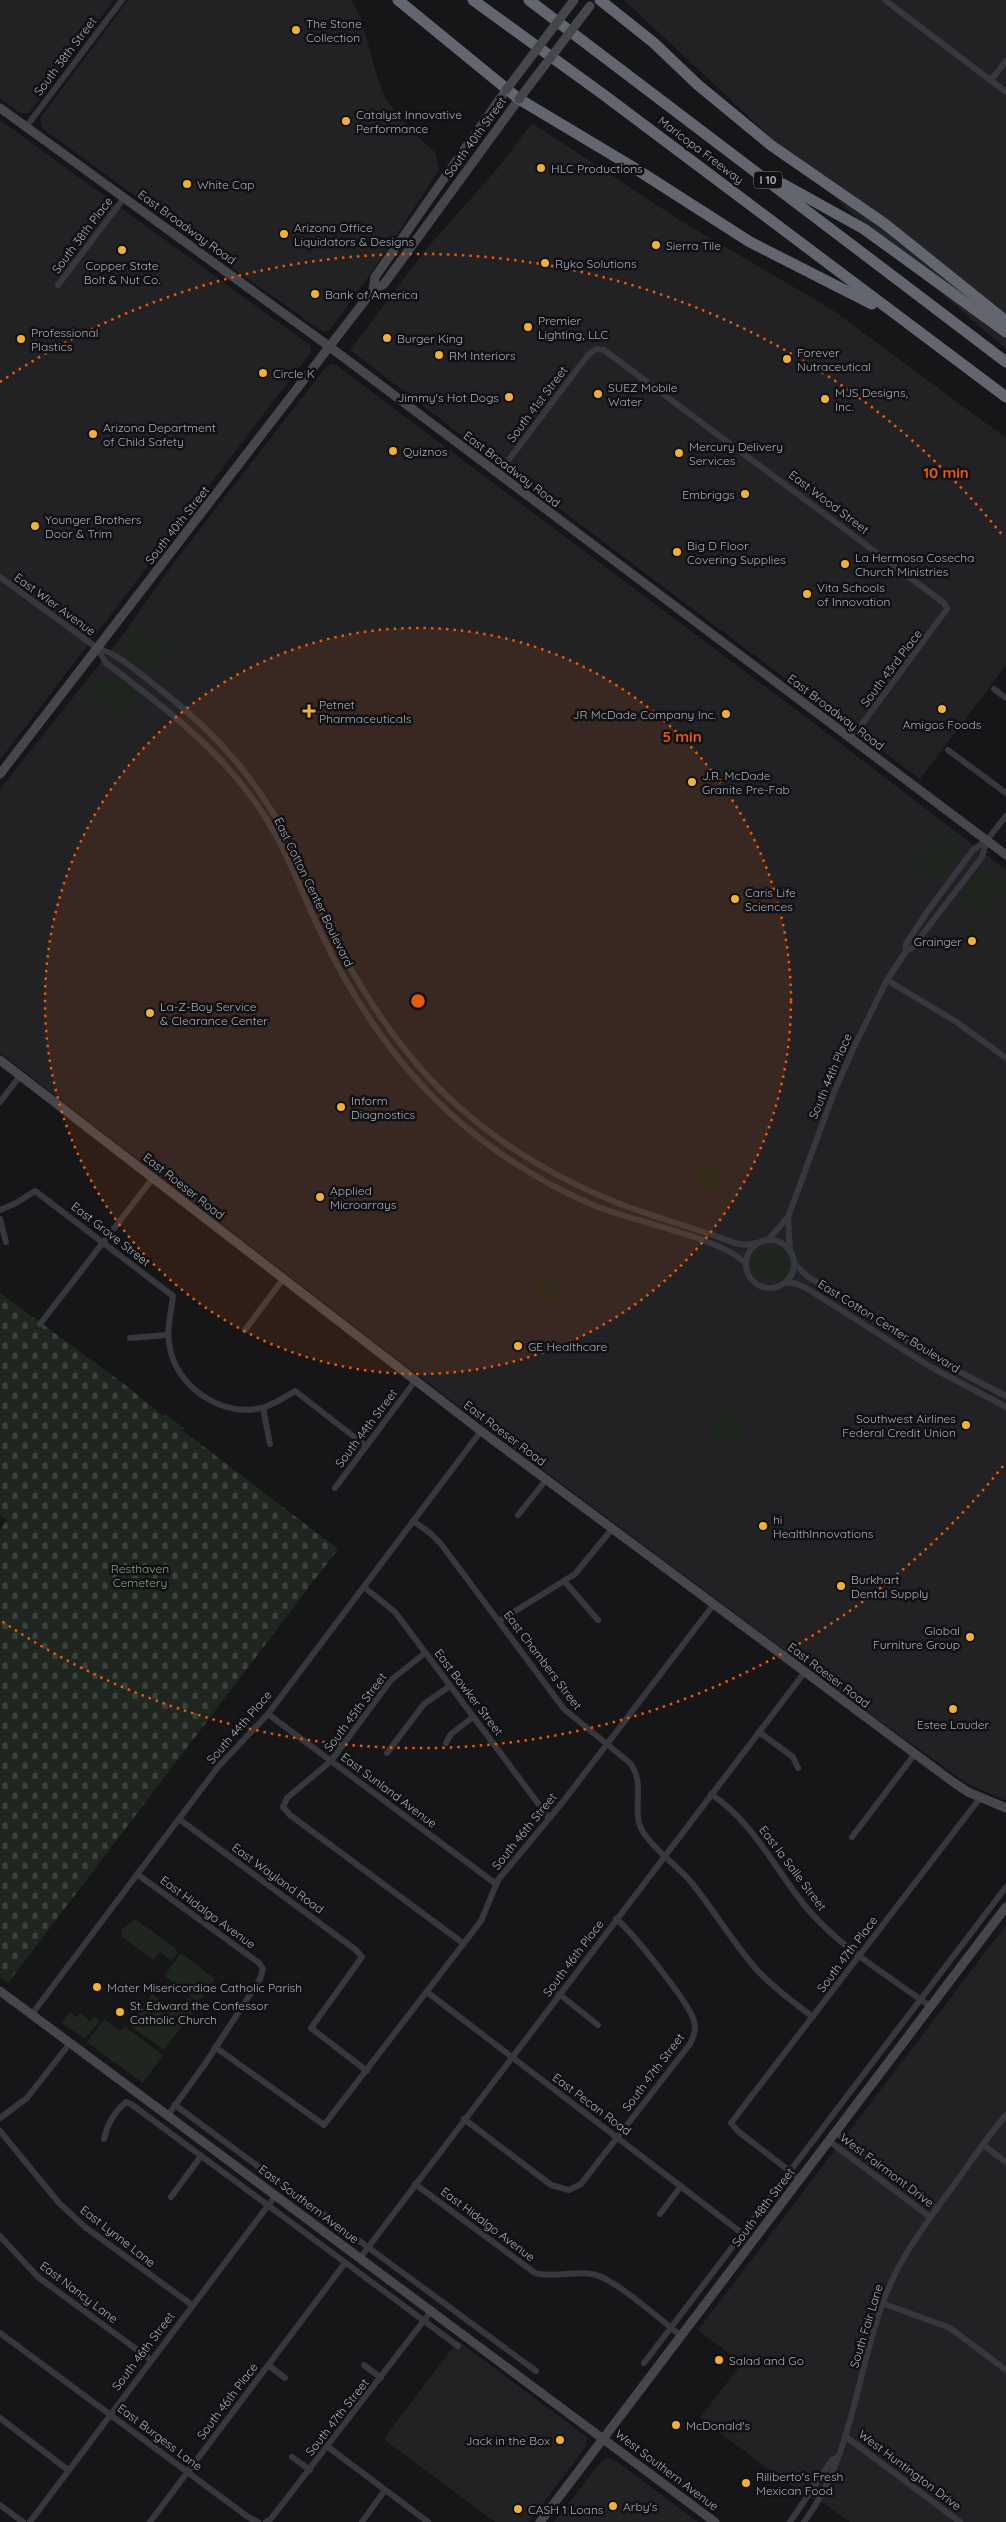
<svg xmlns="http://www.w3.org/2000/svg" width="1006" height="2522" font-family="Quicksand,sans-serif">
<style>
.built{fill:#222225}
.grass{fill:#1e261f}
.cemetery{fill:url(#cemetery-stones)}
.lines{fill:none;stroke-linecap:round;stroke-linejoin:round}
.street{stroke:#37383d;stroke-width:6}
.secondary{stroke:#45474d;stroke-width:9}
.highway{stroke:#63666e;stroke-width:11}
.secondary-bridge{stroke:#45474d;stroke-width:9}
.ring{fill:none;stroke:#e8590c;stroke-width:2.5;stroke-dasharray:2.5 5}
.poi-dot{fill:#f2b134;stroke:#111113;stroke-width:2}
.labels{text-anchor:middle;dominant-baseline:central;stroke-width:5;stroke-linejoin:round;paint-order:stroke}
.shield{fill:#111113;stroke:#7b7e86;stroke-width:1}
.shield-label{font-size:11px;font-weight:bold;fill:#a8adb8}
.poi-label{font-size:12px;fill:#a8adb8;stroke:#111113;text-anchor:start}
.street-label{font-size:12px;fill:#a8adb8;stroke:#111113}
.park-label{font-size:12px;fill:#7fa381;stroke:#111113}
.centre{fill:#e8590c;stroke:#111113;stroke-width:2.5}
.ring-label{font-size:15px;text-anchor:middle;font-weight:bold;fill:#e8590c;stroke:#111113;stroke-width:5;stroke-linejoin:round;paint-order:stroke}
</style>
<defs>
<pattern id="cemetery-stones" width="16" height="16" patternUnits="userSpaceOnUse" patternTransform="scale(1.25)"><rect width="16" height="16" fill="#1e261f"/><path d="M2 7V4a2 2 0 0 1 4 0v3zM10 15v-3a2 2 0 0 1 4 0v3z" fill="#3c433d"/></pattern>
</defs>
<rect width="100%" height="100%" fill="#161618"/>
<g class="built">
<polygon points="0,0 114,0 29,113 20,113 0,98"/>
<polygon points="128,0 351,0 361,18 378,80 386,99 410,130 435,152 439,170 372,272 329,331 322,331 234,269 203,242 193,238 42,128 40,118"/>
<polygon points="624,0 1006,0 1006,349 891,250"/>
<polygon points="0,120 311,346 311,352 0,760"/>
<polygon points="532,123 681,221 831,309 1006,438 1006,665 920,779 490,457 350,350 427,248 498,168"/>
<polygon points="331,364 336,365 811,721 1006,870 1006,1801 965,1782 873,1716 475,1419 0,1053 0,789 121,637 173,564 325,368"/>
<polygon points="1006,1925 1006,2522 850,2522 822,2502 805,2496 700,2418 742,2363 698,2330"/>
<polygon points="458,2341 587,2437 586,2446 529,2522 495,2522 386,2441 385,2437"/>
<polygon points="607,2457 616,2461 698,2522 554,2522 600,2463"/>
</g>
<g class="grass">
<polygon points="135,624 172,653 155,675 125,652 127,649 125,643 127,639 125,637"/>
<polygon points="109,675 137,698 119,720 83,691 94,678 107,678"/>
<polygon points="944,828 957,839 954,843 959,855 936,884 913,867"/>
<polygon points="982,872 995,872 1006,880 1006,885 981,919 958,902"/>
<circle cx="707" cy="1180" r="13"/>
<circle cx="770" cy="1264" r="20"/>
<circle cx="546" cy="1293" r="12"/>
<circle cx="727" cy="1427" r="16"/>
<polygon points="135,1919 176,1949 177,1954 172,1961 160,1952 153,1960 121,1936 122,1929"/>
<polygon points="181,1953 215,1979 198,2002 164,1976"/>
<polygon points="152,1994 176,2012 188,1997 198,2004 164,2050 129,2025"/>
<polygon points="70,2012 77,2017 80,2013 90,2021 94,2016 100,2021 85,2039 62,2023"/>
<polygon points="104,2019 120,2031 125,2027 163,2055 143,2083 87,2042"/>
</g>
<polygon class="cemetery" points="0,1293 128,1387 163,1416 165,1414 184,1428 182,1430 338,1549 8,1983 0,1977 0,1530 7,1520 0,1515"/>
<g class="lines">
<g class="street">
<polyline points="885,0 1006,92"/>
<polyline points="991,80 1006,61"/>
<polyline points="26,127 122,0"/>
<polyline points="58,285 124,198"/>
<polyline points="498,474 588,355 596,349 604,350 944,603 947,609 851,739"/>
<path d="M0 577 97 648 106 663C163 706 217 747 258 806 285 845 301 891 321 933 356 1006 400 1071 461 1123 501 1157 546 1185 593 1205 630 1221 723 1238 746 1264"/>
<path d="M97 648C122 656 140 674 161 690 202 722 238 758 266 802 292 841 309 886 330 928 356 983 389 1034 430 1079 483 1135 551 1177 623 1205 660 1219 698 1229 735 1243L746 1245 757 1243"/>
<polyline points="994,689 1006,698"/>
<polyline points="948,750 1006,793"/>
<polyline points="906,951 912,948 982,857 987,840"/>
<polyline points="887,980 958,1023 1006,1058"/>
<polyline points="0,1102 20,1076"/>
<path d="M0 1210 16 1203 35 1191 173 1296C171 1316 165 1332 171 1353 181 1391 227 1419 265 1407 276 1403 285 1397 295 1391L366 1446"/>
<polyline points="788,1217 790,1250"/>
<polyline points="0,1219 6,1242"/>
<circle cx="770" cy="1264" r="24"/>
<polyline points="768,1240 788,1217 835,1090 854,1047 887,980 906,951 906,944 927,912 973,850 987,840 1006,816"/>
<polyline points="794,1263 807,1276 933,1358 1006,1396"/>
<polyline points="785,1283 795,1283 808,1289 929,1366 1006,1407"/>
<polyline points="40,1324 153,1178"/>
<polyline points="245,1330 283,1279"/>
<polyline points="130,1338 167,1335"/>
<polyline points="263,1408 270,1444"/>
<polyline points="335,1488 415,1381"/>
<polyline points="518,1515 546,1480"/>
<path d="M413 1521 430 1533 441 1544 564 1709 630 1763C647 1786 630 1811 643 1832 655 1851 676 1864 691 1882 714 1910 733 1943 757 1970 774 1988 793 2002 813 2017"/>
<polyline points="565,1582 598,1620"/>
<polyline points="364,1587 395,1612 549,1818"/>
<polyline points="499,1621 575,1574 612,1529"/>
<polyline points="425,1653 391,1680 331,1761 287,1798 283,1807 290,1815 464,1944"/>
<polyline points="268,1714 496,1884"/>
<polyline points="759,1732 793,1757 798,1768"/>
<polyline points="446,1743 451,1734 473,1717"/>
<polyline points="387,1753 424,1704 450,1686"/>
<path d="M711 1794C754 1823 774 1868 806 1907 840 1948 889 1976 931 2007"/>
<polyline points="179,1819 356,1950 362,1957 311,2028 367,2071"/>
<polyline points="852,1837 914,1755"/>
<polyline points="137,1874 259,1963 263,1969 260,1979 205,2064 168,2115"/>
<polyline points="427,1992 743,2234"/>
<polyline points="559,1994 598,2025"/>
<polyline points="32,2014 218,1767 268,1714 481,1431"/>
<polyline points="215,2047 324,2125 481,1921 498,1880 562,1803 714,1604"/>
<polyline points="175,2105 536,2371"/>
<polyline points="0,2118 27,2098 70,2043"/>
<path d="M464 2119 551 2185 569 2190 581 2184 690 2044C694 2035 697 2028 693 2018 687 2001 631 1930 616 1919"/>
<polyline points="0,2131 59,2203 85,2227 192,2305"/>
<polyline points="835,2132 937,2209"/>
<path d="M104 2139C107 2125 114 2112 126 2102L131 2104 458 2346"/>
<polyline points="829,2141 930,2217"/>
<polyline points="983,2145 1006,2162"/>
<polyline points="800,2179 739,2132 731,2123 980,1798"/>
<path d="M415 2184 535 2273C554 2278 573 2271 592 2274 613 2277 662 2321 680 2335"/>
<polyline points="171,2197 201,2156"/>
<polyline points="660,2214 681,2186"/>
<polyline points="0,2236 38,2277 151,2360"/>
<polyline points="360,2258 804,1673"/>
<polyline points="882,2303 950,2328 1006,2370"/>
<polyline points="0,2333 248,2517 258,2522"/>
<polyline points="644,2363 1006,1887"/>
<polyline points="268,2365 285,2378"/>
<polyline points="364,2365 381,2378"/>
<polyline points="0,2418 68,2470"/>
<polyline points="845,2436 960,2522"/>
<polyline points="328,2447 428,2522"/>
<polyline points="292,2457 310,2470"/>
<polyline points="0,2505 23,2522"/>
<polyline points="30,2522 276,2195"/>
<polyline points="150,2522 345,2263"/>
<polyline points="266,2522 270,2520 432,2310"/>
<polyline points="362,2522 385,2490"/>
<polyline points="790,2522 832,2460 838,2457"/>
<path d="M804 2522C852 2458 856 2376 883 2302 899 2257 928 2221 956 2182 972 2160 988 2136 1006 2115"/>
</g>
<g class="secondary">
<polyline points="0,108 330,347 1006,855"/>
<polyline points="373,290 375,277 506,90"/>
<polyline points="0,774 373,290 384,284 519,99"/>
<polyline points="0,1060 481,1431 953,1782 968,1792 1006,1808"/>
<polyline points="0,1991 715,2522"/>
<polyline points="540,2522 1006,1907"/>
</g>
<g class="highway">
<polyline points="398,0 519,99 636,169 750,242 872,304"/>
<polyline points="473,0 604,95 1006,397"/>
<polyline points="529,0 1006,362"/>
<polyline points="600,0 654,43 698,85 772,146 885,224 1006,321"/>
<polyline points="783,184 864,229 1006,332"/>
</g>
<g class="secondary-bridge">
<polyline points="506,90 574,0"/>
<polyline points="519,99 590,6"/>
</g>
</g>
<circle cx="418" cy="1001" r="373" fill="#e8590c" fill-opacity=".12"/>
<g class="ring">
<circle cx="418" cy="1001" r="373"/>
<path d="M1003 1466A747 747 0 0 1 0 1620M0 382A747 747 0 0 1 1003 536"/>
</g>
<g class="poi-dot">
<circle cx="296" cy="30" r="5"/>
<circle cx="346" cy="121" r="5"/>
<circle cx="541" cy="168" r="5"/>
<circle cx="187" cy="184" r="5"/>
<circle cx="284" cy="234" r="5"/>
<circle cx="656" cy="245" r="5"/>
<circle cx="122" cy="250" r="5"/>
<circle cx="545" cy="263" r="5"/>
<circle cx="315" cy="294" r="5"/>
<circle cx="528" cy="327" r="5"/>
<circle cx="387" cy="338" r="5"/>
<circle cx="21" cy="339" r="5"/>
<circle cx="439" cy="355" r="5"/>
<circle cx="787" cy="359" r="5"/>
<circle cx="263" cy="373" r="5"/>
<circle cx="598" cy="394" r="5"/>
<circle cx="509" cy="397" r="5"/>
<circle cx="825" cy="399" r="5"/>
<circle cx="93" cy="434" r="5"/>
<circle cx="393" cy="451" r="5"/>
<circle cx="679" cy="453" r="5"/>
<circle cx="745" cy="494" r="5"/>
<circle cx="35" cy="526" r="5"/>
<circle cx="677" cy="552" r="5"/>
<circle cx="845" cy="564" r="5"/>
<circle cx="807" cy="594" r="5"/>
<circle cx="942" cy="709" r="5"/>
<path d="M306.5 703.5h5v5h5v5h-5v5h-5v-5h-5v-5h5z"/>
<circle cx="726" cy="714" r="5"/>
<circle cx="692" cy="782" r="5"/>
<circle cx="735" cy="899" r="5"/>
<circle cx="972" cy="941" r="5"/>
<circle cx="150" cy="1013" r="5"/>
<circle cx="341" cy="1107" r="5"/>
<circle cx="320" cy="1197" r="5"/>
<circle cx="518" cy="1346" r="5"/>
<circle cx="966" cy="1425" r="5"/>
<circle cx="763" cy="1526" r="5"/>
<circle cx="841" cy="1586" r="5"/>
<circle cx="970" cy="1637" r="5"/>
<circle cx="953" cy="1709" r="5"/>
<circle cx="97" cy="1987" r="5"/>
<circle cx="120" cy="2012" r="5"/>
<circle cx="719" cy="2360" r="5"/>
<circle cx="676" cy="2425" r="5"/>
<circle cx="560" cy="2440" r="5"/>
<circle cx="746" cy="2483" r="5"/>
<circle cx="613" cy="2506" r="5"/>
<circle cx="518" cy="2509" r="5"/>
</g>
<g class="labels">
<rect class="shield" x="754" y="171.5" width="28" height="17" rx="4"/>
<g class="shield-label">
<text x="768" y="180">I 10</text>
</g>
<g class="poi-label">
<text x="306" y="23">The Stone<tspan x="306" dy="14">Collection</tspan></text>
<text x="356" y="114">Catalyst Innovative<tspan x="356" dy="14">Performance</tspan></text>
<text x="551" y="168">HLC Productions</text>
<text x="197" y="184">White Cap</text>
<text x="294" y="227">Arizona Office<tspan x="294" dy="14">Liquidators &amp; Designs</tspan></text>
<text x="666" y="245">Sierra Tile</text>
<text x="555" y="263">Ryko Solutions</text>
<text x="122" y="265" text-anchor="middle">Copper State<tspan x="122" dy="14">Bolt &amp; Nut Co.</tspan></text>
<text x="325" y="294">Bank of America</text>
<text x="538" y="320">Premier<tspan x="538" dy="14">Lighting, LLC</tspan></text>
<text x="31" y="332">Professional<tspan x="31" dy="14">Plastics</tspan></text>
<text x="397" y="338">Burger King</text>
<text x="797" y="352">Forever<tspan x="797" dy="14">Nutraceutical</tspan></text>
<text x="449" y="355">RM Interiors</text>
<text x="273" y="373">Circle K</text>
<text x="608" y="387">SUEZ Mobile<tspan x="608" dy="14">Water</tspan></text>
<text x="835" y="392">MJS Designs,<tspan x="835" dy="14">Inc.</tspan></text>
<text x="499" y="397" text-anchor="end">Jimmy's Hot Dogs</text>
<text x="103" y="427">Arizona Department<tspan x="103" dy="14">of Child Safety</tspan></text>
<text x="689" y="446">Mercury Delivery<tspan x="689" dy="14">Services</tspan></text>
<text x="403" y="451">Quiznos</text>
<text x="735" y="494" text-anchor="end">Embriggs</text>
<text x="45" y="519">Younger Brothers<tspan x="45" dy="14">Door &amp; Trim</tspan></text>
<text x="687" y="545">Big D Floor<tspan x="687" dy="14">Covering Supplies</tspan></text>
<text x="855" y="557">La Hermosa Cosecha<tspan x="855" dy="14">Church Ministries</tspan></text>
<text x="817" y="587">Vita Schools<tspan x="817" dy="14">of Innovation</tspan></text>
<text x="319" y="704">Petnet<tspan x="319" dy="14">Pharmaceuticals</tspan></text>
<text x="716" y="714" text-anchor="end">JR McDade Company Inc.</text>
<text x="942" y="724" text-anchor="middle">Amigos Foods</text>
<text x="702" y="775">J.R. McDade<tspan x="702" dy="14">Granite Pre-Fab</tspan></text>
<text x="745" y="892">Caris Life<tspan x="745" dy="14">Sciences</tspan></text>
<text x="962" y="941" text-anchor="end">Grainger</text>
<text x="160" y="1006">La-Z-Boy Service<tspan x="160" dy="14">&amp; Clearance Center</tspan></text>
<text x="351" y="1100">Inform<tspan x="351" dy="14">Diagnostics</tspan></text>
<text x="330" y="1190">Applied<tspan x="330" dy="14">Microarrays</tspan></text>
<text x="528" y="1346">GE Healthcare</text>
<text x="956" y="1418" text-anchor="end">Southwest Airlines<tspan x="956" dy="14">Federal Credit Union</tspan></text>
<text x="773" y="1519">hi<tspan x="773" dy="14">HealthInnovations</tspan></text>
<text x="851" y="1579">Burkhart<tspan x="851" dy="14">Dental Supply</tspan></text>
<text x="960" y="1630" text-anchor="end">Global<tspan x="960" dy="14">Furniture Group</tspan></text>
<text x="953" y="1724" text-anchor="middle">Estee Lauder</text>
<text x="107" y="1987">Mater Misericordiae Catholic Parish</text>
<text x="130" y="2005">St. Edward the Confessor<tspan x="130" dy="14">Catholic Church</tspan></text>
<text x="729" y="2360">Salad and Go</text>
<text x="686" y="2425">McDonald's</text>
<text x="550" y="2440" text-anchor="end">Jack in the Box</text>
<text x="756" y="2476">Riliberto's Fresh<tspan x="756" dy="14">Mexican Food</tspan></text>
<text x="623" y="2506">Arby's</text>
<text x="528" y="2509">CASH 1 Loans</text>
</g>
<g class="street-label">
<text transform="translate(65 56) rotate(-53)">South 38th Street</text>
<text transform="translate(475 137) rotate(-54)">South 40th Street</text>
<text transform="translate(701 150) rotate(37)">Maricopa Freeway</text>
<text transform="translate(187 227) rotate(36)">East Broadway Road</text>
<text transform="translate(82 235) rotate(-53)">South 38th Place</text>
<text transform="translate(537 404) rotate(-53)">South 41st Street</text>
<text transform="translate(512 469) rotate(37)">East Broadway Road</text>
<text transform="translate(829 502) rotate(37)">East Wood Street</text>
<text transform="translate(177 525) rotate(-52)">South 40th Street</text>
<text transform="translate(55 604) rotate(36)">East Wier Avenue</text>
<text transform="translate(891 668) rotate(-53)">South 43rd Place</text>
<text transform="translate(836 712) rotate(37)">East Broadway Road</text>
<text transform="translate(314 892) rotate(64)">East Cotton Center Boulevard</text>
<text transform="translate(830 1076) rotate(-67)">South 44th Place</text>
<text transform="translate(184 1186) rotate(38)">East Roeser Road</text>
<text transform="translate(111 1234) rotate(38)">East Grove Street</text>
<text transform="translate(889 1326) rotate(32)">East Cotton Center Boulevard</text>
<text transform="translate(366 1428) rotate(-53)">South 44th Street</text>
<text transform="translate(505 1433) rotate(37)">East Roeser Road</text>
<text transform="translate(543 1660) rotate(53)">East Chambers Street</text>
<text transform="translate(829 1675) rotate(37)">East Roeser Road</text>
<text transform="translate(469 1692) rotate(53)">East Bowker Street</text>
<text transform="translate(355 1712) rotate(-53)">South 45th Street</text>
<text transform="translate(239 1727) rotate(-49)">South 44th Place</text>
<text transform="translate(389 1790) rotate(37)">East Sunland Avenue</text>
<text transform="translate(524 1831) rotate(-51)">South 46th Street</text>
<text transform="translate(793 1868) rotate(53)">East la Salle Street</text>
<text transform="translate(278 1878) rotate(36)">East Wayland Road</text>
<text transform="translate(208 1912) rotate(36)">East Hidalgo Avenue</text>
<text transform="translate(847 1954) rotate(-53)">South 47th Place</text>
<text transform="translate(573 1958) rotate(-53)">South 46th Place</text>
<text transform="translate(653 2072) rotate(-53)">South 47th Street</text>
<text transform="translate(592 2104) rotate(37)">East Pecan Road</text>
<text transform="translate(887 2170) rotate(37)">West Fairmont Drive</text>
<text transform="translate(309 2204) rotate(37)">East Southern Avenue</text>
<text transform="translate(763 2207) rotate(-53)">South 48th Street</text>
<text transform="translate(488 2224) rotate(37)">East Hidalgo Avenue</text>
<text transform="translate(118 2236) rotate(38)">East Lynne Lane</text>
<text transform="translate(79 2292) rotate(37)">East Nancy Lane</text>
<text transform="translate(866 2326) rotate(-73)">South Fair Lane</text>
<text transform="translate(143 2351) rotate(-53)">South 46th Street</text>
<text transform="translate(227 2401) rotate(-53)">South 46th Place</text>
<text transform="translate(337 2417) rotate(-52)">South 47th Street</text>
<text transform="translate(160 2437) rotate(37)">East Burgess Lane</text>
<text transform="translate(667 2470) rotate(37)">West Southern Avenue</text>
<text transform="translate(910 2470) rotate(37)">West Huntington Drive</text>
</g>
<g class="park-label">
<text x="140" y="1568">Resthaven<tspan x="140" dy="14">Cemetery</tspan></text>
</g>
</g>
<circle cx="418" cy="1001" r="8" class="centre"/>
<g class="ring-label">
<text x="946" y="478">10 min</text>
<text x="682" y="742">5 min</text>
</g>
</svg>
